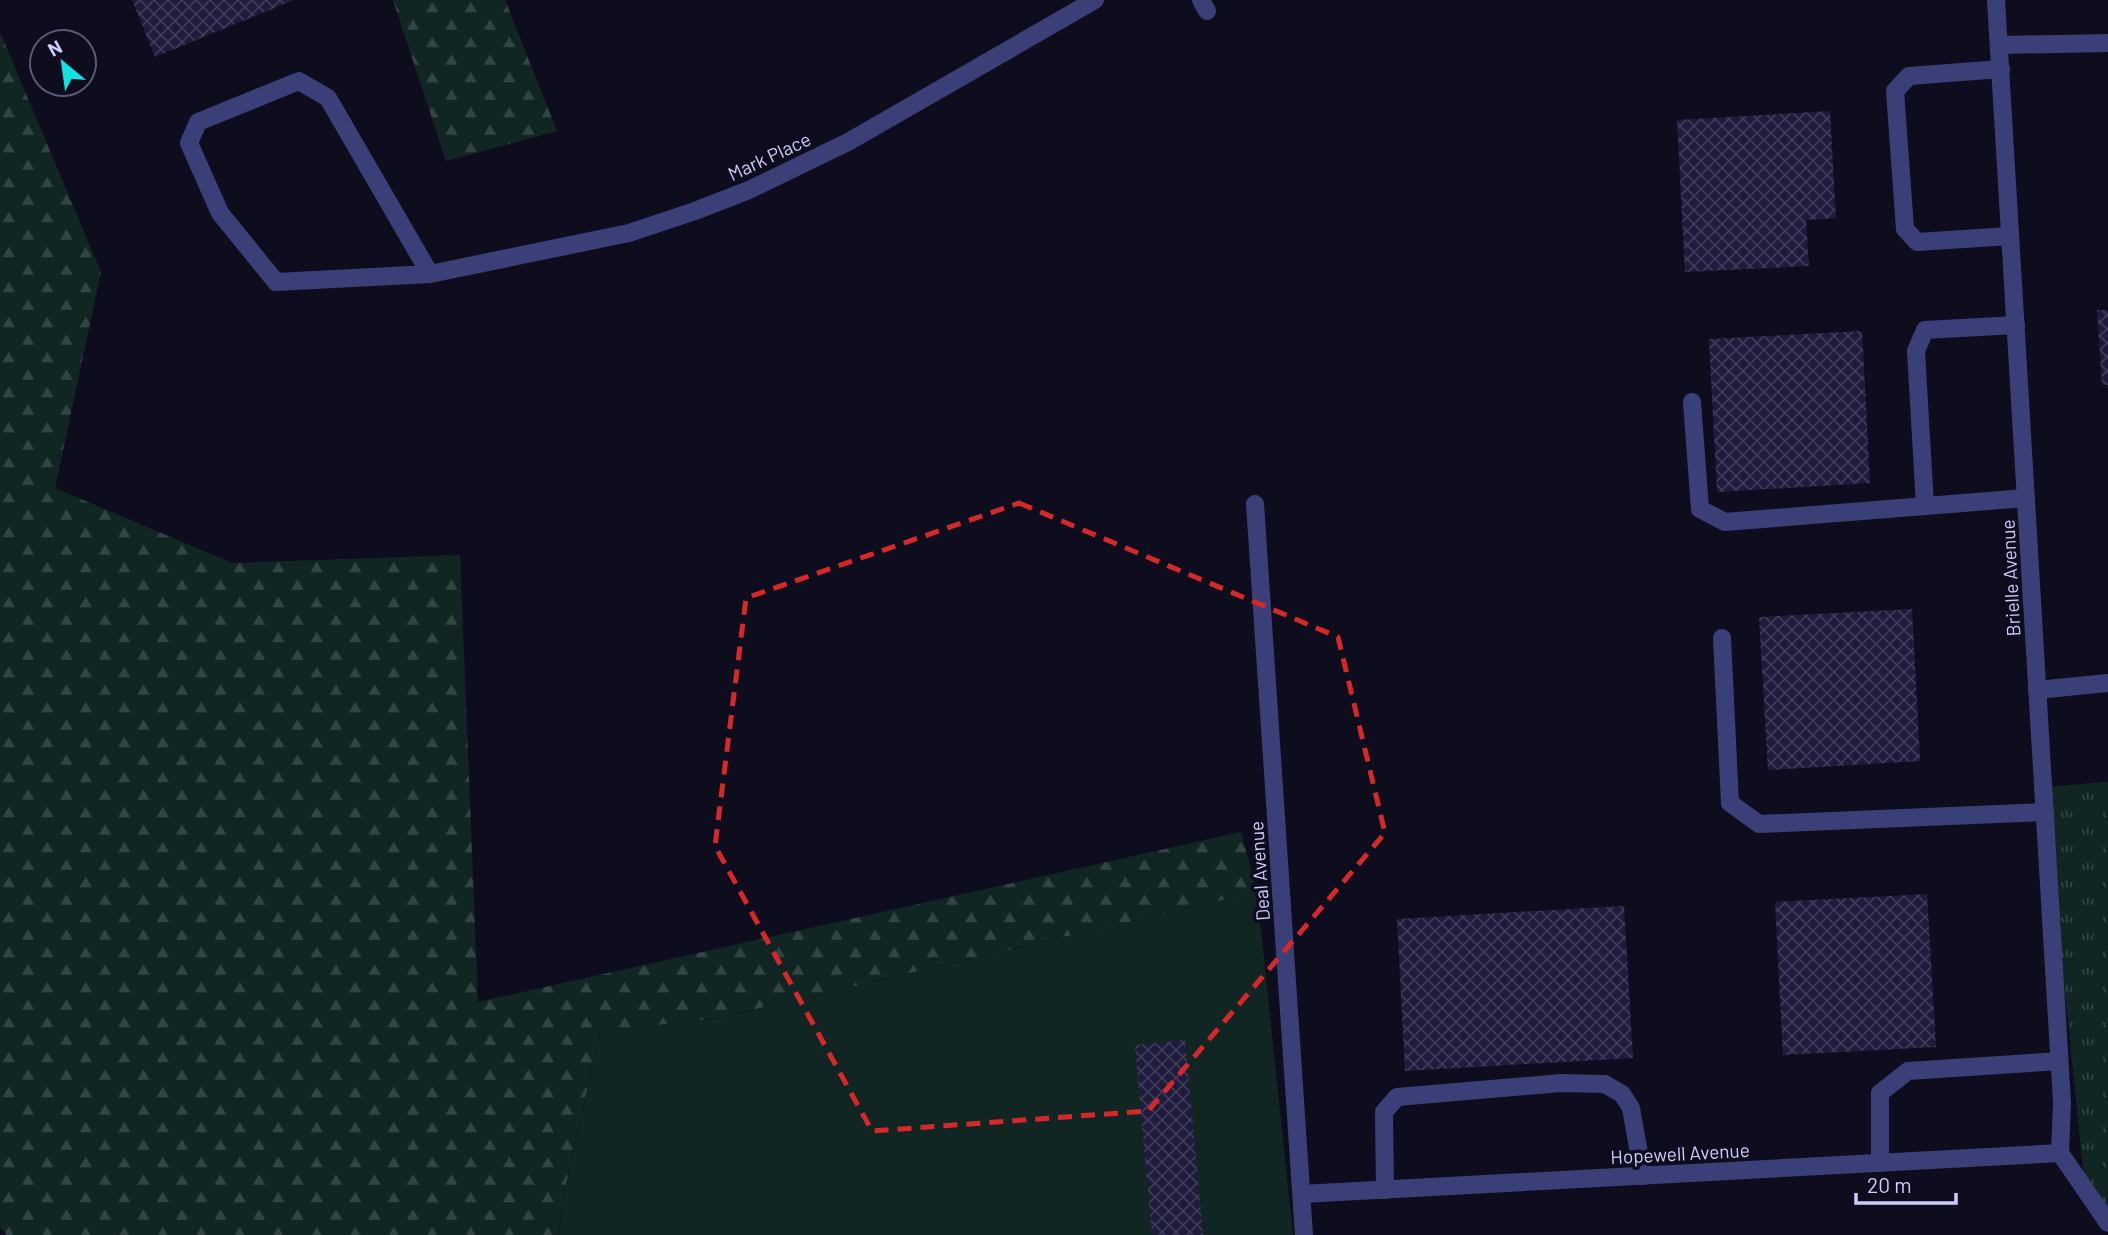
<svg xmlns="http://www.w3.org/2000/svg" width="2108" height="1235" font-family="Barlow,sans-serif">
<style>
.grass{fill:url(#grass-tufts)}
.forest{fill:url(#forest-firs)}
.park{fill:#112623}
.building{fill:url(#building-cross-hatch)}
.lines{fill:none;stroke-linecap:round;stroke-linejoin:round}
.minor{stroke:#3b3f78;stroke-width:18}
.marked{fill:none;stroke:#d62828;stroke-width:5;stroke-dasharray:14 9;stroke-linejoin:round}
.labels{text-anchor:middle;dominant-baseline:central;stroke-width:7;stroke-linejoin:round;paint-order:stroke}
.street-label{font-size:19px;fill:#cdccfb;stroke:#0e0d1d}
</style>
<defs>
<pattern id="grass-tufts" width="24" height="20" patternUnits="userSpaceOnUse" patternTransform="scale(1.75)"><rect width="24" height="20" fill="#112623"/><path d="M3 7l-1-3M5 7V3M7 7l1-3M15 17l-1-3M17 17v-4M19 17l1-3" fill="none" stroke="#324444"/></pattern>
<pattern id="forest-firs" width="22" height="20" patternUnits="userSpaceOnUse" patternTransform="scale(1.75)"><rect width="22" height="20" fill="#112623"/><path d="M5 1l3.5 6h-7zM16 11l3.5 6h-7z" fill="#324444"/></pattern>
<pattern id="building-cross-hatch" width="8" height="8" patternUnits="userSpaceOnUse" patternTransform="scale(1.75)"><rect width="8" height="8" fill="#1e1b3c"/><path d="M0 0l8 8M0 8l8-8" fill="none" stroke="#3e3b59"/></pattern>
</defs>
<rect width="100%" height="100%" fill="#0e0d1d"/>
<polygon class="grass" points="2108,782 2108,1212 2084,1178 2044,787"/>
<g class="forest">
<polygon points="393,0 505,0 557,131 446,161"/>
<polygon points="0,32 101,272 55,488 232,563 460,555 478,1002 1241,832 1257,892 718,1018 600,1032 564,1194 558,1235 7,1235 0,1227"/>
</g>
<polygon class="park" points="1257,892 1293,1235 558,1235 564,1194 600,1032 718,1018"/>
<g class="building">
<polygon points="132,0 294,0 155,57"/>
<polygon points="1830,111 1836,218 1806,220 1809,266 1685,272 1677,120"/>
<polygon points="2097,310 2108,310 2108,385 2102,385"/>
<polygon points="1862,331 1870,483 1717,492 1709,339"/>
<polygon points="1912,609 1920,761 1768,770 1759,617"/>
<polygon points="1927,894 1936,1047 1783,1055 1775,902"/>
<polygon points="1624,906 1633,1058 1405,1071 1397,919"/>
<polygon points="1185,1040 1203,1235 1152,1235 1135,1045"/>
</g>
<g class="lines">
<g class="minor">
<polyline points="1201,0 1207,11"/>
<polyline points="1996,0 2062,1102 2060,1153"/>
<polyline points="1999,45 2108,43"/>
<polyline points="2001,69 1909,76 1895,91 1905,229 1917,242 2010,236"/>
<polyline points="430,274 328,98 299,81 198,122 189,143 220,213 276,282 430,274 629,233 695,211 749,190 848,142 1095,0"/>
<polyline points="1692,402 1700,509 1725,522 2026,498"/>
<polyline points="1255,504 1304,1235"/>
<polyline points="1925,506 1916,351 1925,330 2016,325"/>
<polyline points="1722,638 1730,803 1759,824 2045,812"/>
<polyline points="2037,690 2108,683"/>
<polyline points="2060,1153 2108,1223"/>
<polyline points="1880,1163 1880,1093 1908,1071 2059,1061"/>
<polyline points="1385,1190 1384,1112 1397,1097 1561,1083 1605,1084 1622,1094 1631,1108 1643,1176"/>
<polyline points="1302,1194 2060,1153"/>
</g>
</g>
<path class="marked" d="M1019 503 1338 637 1385 833 1148 1111 872 1131 715 846 746 598Z"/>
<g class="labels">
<g class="street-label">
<text transform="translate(769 156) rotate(-25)">Mark Place</text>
<text transform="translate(2010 578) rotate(-93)">Brielle Avenue</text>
<text transform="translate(1259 871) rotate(-94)">Deal Avenue</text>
<text transform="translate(1680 1153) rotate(-3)">Hopewell Avenue</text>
</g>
</g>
<g transform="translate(63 63) rotate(331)"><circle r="33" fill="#0e0d1d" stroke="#5a5976" stroke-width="2"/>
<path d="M0-5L12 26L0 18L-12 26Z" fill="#11e3e3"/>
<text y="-10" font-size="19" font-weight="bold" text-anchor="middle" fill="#cdccfb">N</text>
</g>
<path d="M1856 1193v10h100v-10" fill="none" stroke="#cdccfb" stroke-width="3.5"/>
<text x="1867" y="1193" font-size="21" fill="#cdccfb" stroke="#0e0d1d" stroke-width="5" paint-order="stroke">20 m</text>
</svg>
